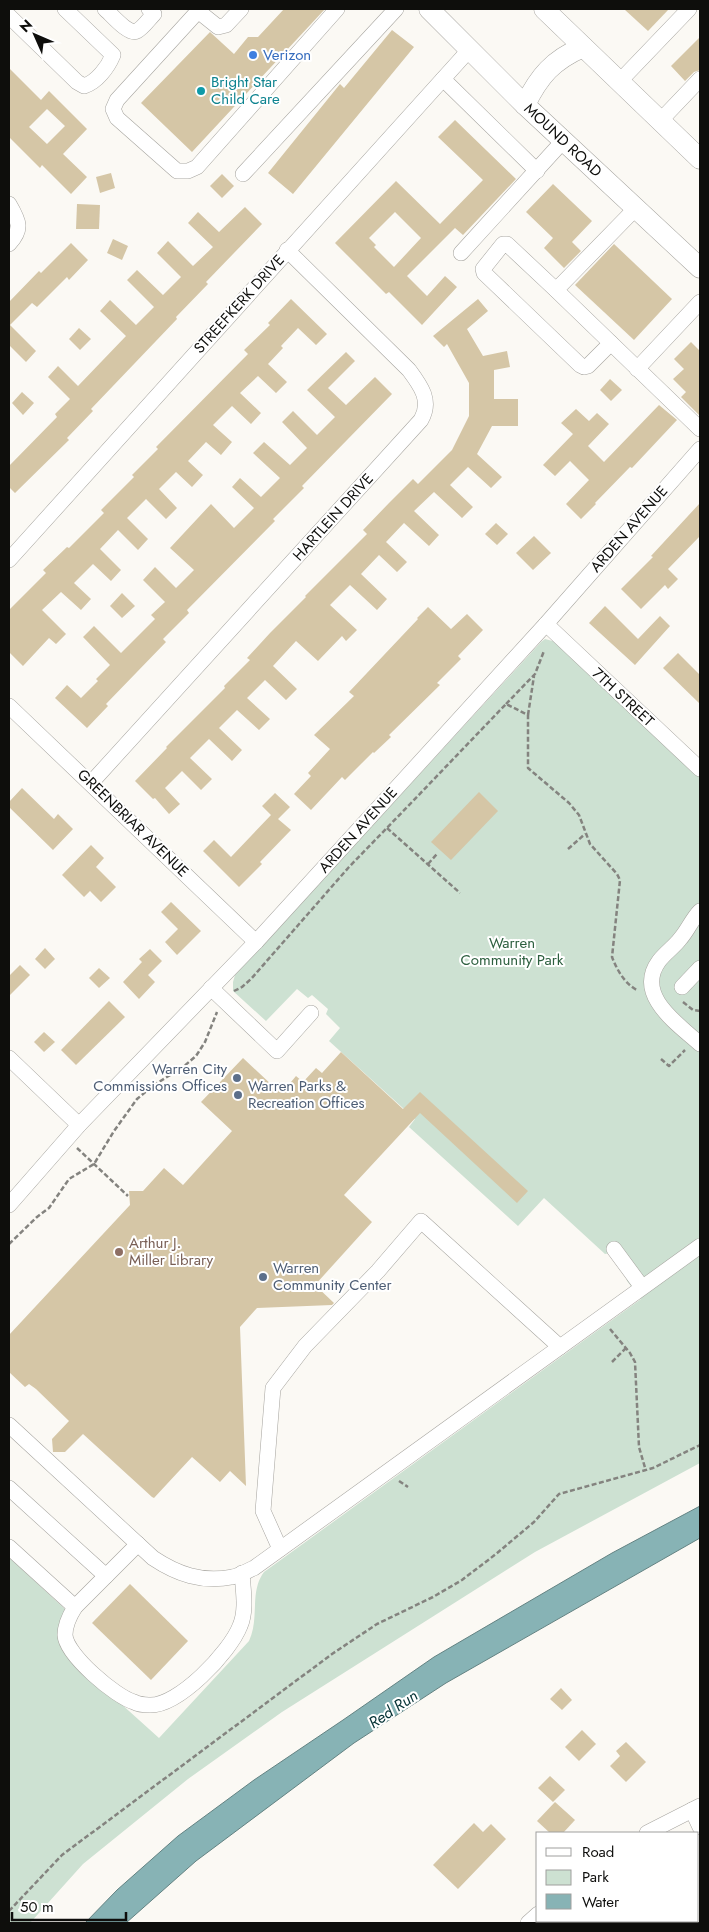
<svg xmlns="http://www.w3.org/2000/svg" width="709" height="1932" font-family="Jost,sans-serif">
<style>
.green{fill:#cde1d2}
.water{fill:#87b3b5;stroke:#638282}
.building{fill:#d5c6a6;fill-rule:evenodd}
.lines{fill:none;stroke-linecap:round;stroke-linejoin:round}
.minor-casing{stroke:#a6a49f;stroke-width:16}
.major-casing{stroke:#a6a49f;stroke-width:21}
.path{stroke:#84837f;stroke-width:2.5;stroke-dasharray:5 2.5;stroke-linecap:butt}
.minor{stroke:#fff;stroke-width:15}
.major{stroke:#fff;stroke-width:20}
.shop-dot{fill:#3f7fe0;stroke:#fff;stroke-width:2}
.culture-dot{fill:#0f9aa8;stroke:#fff;stroke-width:2}
.service-dot{fill:#5c6f8a;stroke:#fff;stroke-width:2}
.education-dot{fill:#8d6e63;stroke:#fff;stroke-width:2}
.labels{text-anchor:middle;dominant-baseline:central;stroke-width:4;stroke-linejoin:round;paint-order:stroke}
.shop-label{font-size:15px;fill:#366cbe;stroke:#fff;text-anchor:start}
.culture-label{font-size:15px;fill:#0d838f;stroke:#fff;text-anchor:start}
.street-label{font-size:15px;fill:#0e0e0c;stroke:#fff}
.park-label{font-size:15px;fill:#2e6040;stroke:#fff}
.service-label{font-size:15px;fill:#4e5e75;stroke:#fff;text-anchor:start}
.education-label{font-size:15px;fill:#785e54;stroke:#fff;text-anchor:start}
.water-label{font-size:16px;font-style:italic;fill:#043134;stroke:#fff}
</style>
<rect width="100%" height="100%" fill="#fbf9f4"/>
<path class="green" d="M545 639 560 643 700 773V1463L535 1552 282 1712 188 1779 83 1864 30 1923H9V1557L67 1611 69 1657 159 1738 249 1641C260 1618 249 1592 264 1572L641 1299 627 1281 624 1271 610 1253 605 1254 544 1198 518 1226 409 1127 415 1119 329 1041 340 1028 326 1014 328 1009 312 995 308 998 297 989 266 1021 233 991V982L235 975 541 642Z"/>
<polygon class="water" points="700,1506 700,1538 446,1683 354,1743 196,1861 126,1923 85,1923 117,1890 178,1836 254,1780 343,1720 434,1657 612,1553"/>
<g class="building">
<polygon points="284,9 325,9 192,152 141,103 210,32 234,54 248,37 258,37"/>
<polygon points="624,9 669,9 648,31"/>
<polygon points="392,30 414,47 293,194 268,173 340,84 344,88"/>
<polygon points="700,37 700,70 694,72 685,81 671,66"/>
<path d="M9 68 41 100 49 91 87 129 63 154 87 177 71 194 42 165 40 168 9 137ZM47 109 65 126 47 144 29 127Z"/>
<path d="M455 120 516 179 463 235 455 228 407 276 427 296 445 276 457 287 422 325 389 292 386 294 335 243 396 181 440 224 483 180 438 137ZM395 212 421 238 394 267 374 247 376 245 369 238Z"/>
<polygon points="111,173 115,188 100,193 96,177"/>
<polygon points="222,174 234,186 222,198 210,186"/>
<polygon points="553,184 592,221 572,242 581,251 564,268 544,248 553,238 526,212"/>
<polygon points="77,204 100,205 99,229 76,229"/>
<polygon points="245,207 262,224 206,282 208,284 176,317 177,319 91,409 93,411 67,438 69,440 15,493 9,487 9,466 57,417 55,414 70,399 48,377 58,366 78,386 126,336 100,311 110,300 136,325 154,307 127,280 137,270 163,295 181,277 157,253 168,241 193,266 213,247 188,223 198,212 219,232"/>
<polygon points="113,239 128,246 122,260 107,253"/>
<polygon points="71,243 88,260 69,280 67,277 37,307 32,303 10,325 36,351 26,362 9,345 9,302 39,271 41,273"/>
<polygon points="614,244 672,299 634,340 575,285"/>
<polygon points="291,299 327,334 316,345 298,328 281,346 283,348 268,364 287,382 276,393 258,376 240,393 261,413 251,424 232,406 213,425 232,442 221,455 206,442 188,461 203,475 192,487 176,472 159,489 177,508 166,519 146,499 127,518 148,539 138,550 118,530 100,549 121,570 111,581 93,564 74,583 91,599 81,610 61,592 42,610 66,634 56,644 49,638 23,666 9,652 9,610 46,573 43,570 67,547 69,548 104,513 101,510 134,477 132,475 158,449 156,447 248,354 244,350 270,325 268,323"/>
<polygon points="478,299 488,311 467,329 483,356 507,351 510,367 494,370 494,399 518,399 518,426 492,426 477,454 502,477 491,488 468,467 450,485 473,507 462,518 434,492 414,511 439,535 429,546 404,523 386,542 407,562 397,572 379,555 361,574 387,599 377,610 350,585 330,605 357,630 346,641 342,636 318,661 296,641 273,666 297,689 286,700 265,680 247,698 270,719 259,730 237,710 219,728 242,750 232,761 209,739 190,758 212,779 201,790 182,771 165,788 180,804 169,814 155,798 153,799 135,781 167,748 166,747 225,688 224,686 250,660 247,658 270,633 306,597 305,596 367,534 363,530 389,503 413,479 418,484 452,450 469,416 469,383 447,344 444,347 433,336"/>
<polygon points="79,328 91,339 80,350 69,339"/>
<polygon points="691,342 700,351 700,416 681,397 686,392 673,379 684,369 674,359"/>
<polygon points="346,352 355,361 328,388 346,405 375,377 392,394 302,486 304,488 273,519 275,521 187,610 189,613 163,639 166,642 106,704 108,706 87,728 55,698 67,685 81,698 98,681 96,679 110,665 83,637 94,626 121,653 155,619 151,615 165,602 143,580 155,567 176,588 194,570 170,548 211,504 234,528 254,508 232,487 240,478 261,497 280,478 253,453 264,442 290,465 307,448 282,422 293,411 317,435 335,417 307,390"/>
<polygon points="610,379 622,390 611,401 600,390"/>
<polygon points="22,392 34,403 23,415 12,403"/>
<polygon points="659,405 677,420 632,468 630,467 595,503 596,504 581,519 566,504 589,480 570,461 555,476 543,465 573,434 561,423 576,409 589,421 597,413 609,424 588,446 604,462"/>
<polygon points="700,503 700,536 668,569 678,579 668,589 665,585 641,609 621,589 653,557 651,556"/>
<polygon points="496,523 508,534 497,545 485,534"/>
<polygon points="534,536 551,553 533,570 516,553"/>
<polygon points="122,593 135,606 122,618 110,606"/>
<polygon points="605,606 638,639 660,616 670,626 635,665 589,623"/>
<polygon points="428,607 451,629 467,614 483,630 458,656 461,659 437,683 440,685 389,735 391,737 374,753 373,752 345,780 342,777 311,810 294,794 311,776 308,773 330,749 314,735 354,696 349,692 418,619 417,618"/>
<polygon points="678,653 700,675 700,704 663,668"/>
<polygon points="22,788 54,819 58,814 73,829 53,850 9,807 9,802"/>
<polygon points="479,792 498,811 451,860 431,842"/>
<polygon points="275,793 290,807 278,819 291,830 260,862 262,864 239,887 203,851 214,840 231,857 271,815 262,806"/>
<polygon points="91,845 104,858 96,867 116,887 101,902 90,891 84,897 62,875"/>
<polygon points="171,902 201,931 177,955 165,942 178,929 161,912"/>
<polygon points="45,948 55,959 45,969 35,959"/>
<polygon points="150,949 162,961 148,975 155,982 139,999 123,982 142,962 139,959"/>
<polygon points="20,965 30,975 9,996 9,976"/>
<polygon points="99,968 110,978 99,988 89,978"/>
<polygon points="109,1001 125,1017 76,1065 61,1050"/>
<polygon points="44,1032 55,1042 44,1052 34,1042"/>
<polygon points="341,1052 403,1109 420,1092 528,1191 517,1203 420,1113 344,1195 372,1222 315,1285 334,1303 332,1305 257,1308 240,1327 246,1486 230,1471 220,1482 192,1457 154,1498 152,1497 83,1434 65,1452 53,1452 52,1439 69,1421 36,1389 29,1384 25,1387 9,1372 9,1335 130,1205 129,1191 143,1191 164,1168 183,1185 232,1131 201,1102 243,1058 274,1087 279,1082 286,1088 296,1076 303,1082 316,1068 322,1073"/>
<polygon points="130,1584 188,1641 151,1680 92,1623"/>
<polygon points="561,1688 572,1700 562,1710 550,1699"/>
<polygon points="582,1730 596,1744 579,1761 565,1747"/>
<polygon points="626,1742 646,1762 626,1782 610,1766 620,1756 616,1751"/>
<polygon points="550,1776 565,1790 553,1802 538,1788"/>
<polygon points="555,1802 575,1820 563,1833 550,1833 537,1821"/>
<polygon points="474,1823 483,1832 491,1824 506,1839 458,1889 433,1865"/>
</g>
<g class="lines">
<g class="minor-casing">
<g id="minor">
<path d="M105 9C111 14 129 36 137 31 143 28 149 19 154 14L149 9"/>
<polyline points="200,9 117,100 113,109 117,118 177,171 188,171 197,167 337,9"/>
<polyline points="198,11 218,27 226,25 241,9"/>
<path d="M9 16 77 82 84 86C97 82 108 67 113 55L65 9"/>
<polyline points="443,79 537,171"/>
<polyline points="620,81 689,9"/>
<polyline points="661,120 700,79"/>
<polyline points="243,174 396,9"/>
<path d="M9 204C19 221 23 229 9 244"/>
<polyline points="636,208 556,290 700,429"/>
<polyline points="461,253 564,140"/>
<polyline points="556,290 507,244 503,244 483,269 484,273 580,365 584,367 588,366 611,343"/>
<polyline points="637,369 700,302"/>
<polyline points="9,560 470,49"/>
<polyline points="546,624 700,769"/>
<polyline points="9,706 256,942"/>
<path d="M91 783 421 420C432 401 421 386 409 370L287 250"/>
<path d="M700 911C692 919 688 930 680 939 674 947 665 953 659 961 634 995 678 1024 700 1044"/>
<polyline points="682,987 700,968"/>
<polyline points="211,988 277,1051 311,1013"/>
<polyline points="9,1058 79,1125"/>
<polyline points="9,1205 79,1125 256,942 546,624 700,449"/>
<polyline points="614,1249 642,1287"/>
<path d="M9 1425 153 1558C177 1574 202 1583 232 1577 239 1576 247 1571 254 1568L700 1246"/>
<polyline points="9,1488 106,1576"/>
<polyline points="9,1547 75,1607 138,1544"/>
<polyline points="280,1549 263,1511 273,1388 305,1346 378,1271 421,1221 560,1347"/>
<path d="M75 1607C70 1615 65 1625 65 1635 66 1655 116 1697 134 1702 138 1704 144 1705 149 1705 178 1707 230 1652 240 1626 247 1610 243 1590 242 1573"/>
<polyline points="692,1810 700,1827"/>
<polyline points="647,1833 700,1806"/>
<polyline points="528,1923 538,1914"/>
</g>
</g>
<g class="major-casing">
<g id="major">
<polyline points="429,9 525,105 700,268"/>
<polyline points="544,9 700,159"/>
<path d="M525 105C539 76 553 60 583 47"/>
</g>
</g>
<g class="path">
<polyline points="506,704 535,674 544,651"/>
<polyline points="528,715 534,676"/>
<polyline points="387,828 460,893"/>
<polyline points="568,849 585,834"/>
<polyline points="428,864 437,854"/>
<path d="M234 991 242 987 251 979 349 867 413 801 506 704 528 715V768L569 803 579 815 590 844 617 874 620 880 612 957C617 970 625 984 637 990"/>
<polyline points="683,1002 693,1010 700,1011"/>
<polyline points="661,1059 669,1066 685,1050"/>
<polyline points="77,1148 128,1196"/>
<polyline points="9,1244 37,1217 49,1208 69,1179 94,1164 114,1131 137,1099 154,1085 183,1067 196,1056 205,1042 217,1012"/>
<polyline points="610,1329 630,1353 635,1362 639,1447 646,1471"/>
<polyline points="612,1362 626,1348"/>
<polyline points="399,1481 408,1487"/>
<polyline points="9,1911 62,1855 332,1654 377,1624 433,1597 462,1580 496,1554 534,1522 559,1494 653,1468 700,1445"/>
</g>
<use href="#minor" class="minor"/>
<use href="#major" class="major"/>
</g>
<circle class="shop-dot" cx="253" cy="55" r="5"/>
<circle class="culture-dot" cx="201" cy="91" r="5"/>
<g class="service-dot">
<circle cx="237" cy="1078" r="5"/>
<circle cx="238" cy="1095" r="5"/>
<circle cx="263" cy="1277" r="5"/>
</g>
<circle class="education-dot" cx="119" cy="1252" r="5"/>
<g class="labels">
<g class="shop-label">
<text x="263" y="55">Verizon</text>
</g>
<g class="culture-label">
<text x="211" y="82">Bright Star<tspan x="211" dy="17">Child Care</tspan></text>
</g>
<g class="street-label">
<text transform="translate(563 140) rotate(43)">MOUND ROAD</text>
<text transform="translate(239 304) rotate(-48)">STREEFKERK DRIVE</text>
<text transform="translate(333 517) rotate(-48)">HARTLEIN DRIVE</text>
<text transform="translate(629 529) rotate(-49)">ARDEN AVENUE</text>
<text transform="translate(623 697) rotate(43)">7TH STREET</text>
<text transform="translate(133 823) rotate(44)">GREENBRIAR AVENUE</text>
<text transform="translate(358 830) rotate(-48)">ARDEN AVENUE</text>
</g>
<g class="park-label">
<text x="512" y="943">Warren<tspan x="512" dy="17">Community Park</tspan></text>
</g>
<g class="service-label">
<text x="227" y="1069" text-anchor="end">Warren City<tspan x="227" dy="17">Commissions Offices</tspan></text>
<text x="248" y="1086">Warren Parks &amp;<tspan x="248" dy="17">Recreation Offices</tspan></text>
<text x="273" y="1268">Warren<tspan x="273" dy="17">Community Center</tspan></text>
</g>
<g class="education-label">
<text x="129" y="1243">Arthur J.<tspan x="129" dy="17">Miller Library</tspan></text>
</g>
<g class="water-label">
<text transform="translate(393 1709) rotate(-34)">Red Run</text>
</g>
</g>
<rect width="709" height="1932" fill="none" stroke="#0e0e0c" stroke-width="20"/>
<rect x="536" y="1832" width="162" height="90" fill="#ffffff" stroke="#9f9f9e"/>
<rect x="546" y="1848" width="25" height="8" fill="#ffffff" stroke="#9f9f9e"/>
<text x="582" y="1857" font-size="15" fill="#0e0e0c">Road</text>
<rect x="546" y="1870" width="25" height="15" fill="#cde1d2" stroke="#9f9f9e"/>
<text x="582" y="1882" font-size="15" fill="#0e0e0c">Park</text>
<rect x="546" y="1894" width="25" height="15" fill="#87b3b5" stroke="#9f9f9e"/>
<text x="582" y="1907" font-size="15" fill="#0e0e0c">Water</text>
<g transform="translate(35 35) rotate(315)" stroke="#ffffff" stroke-width="4" paint-order="stroke">
<path d="M0-4L9 19L0 12L-9 19Z" fill="#0e0e0c"/>
<text y="-8" font-size="14" font-weight="bold" text-anchor="middle" fill="#0e0e0c">N</text>
</g>
<path d="M12 1912v8h114v-8" fill="none" stroke="#0e0e0c" stroke-width="2.5"/>
<text x="20" y="1912" font-size="15" fill="#0e0e0c" stroke="#ffffff" stroke-width="4" paint-order="stroke">50 m</text>
</svg>
